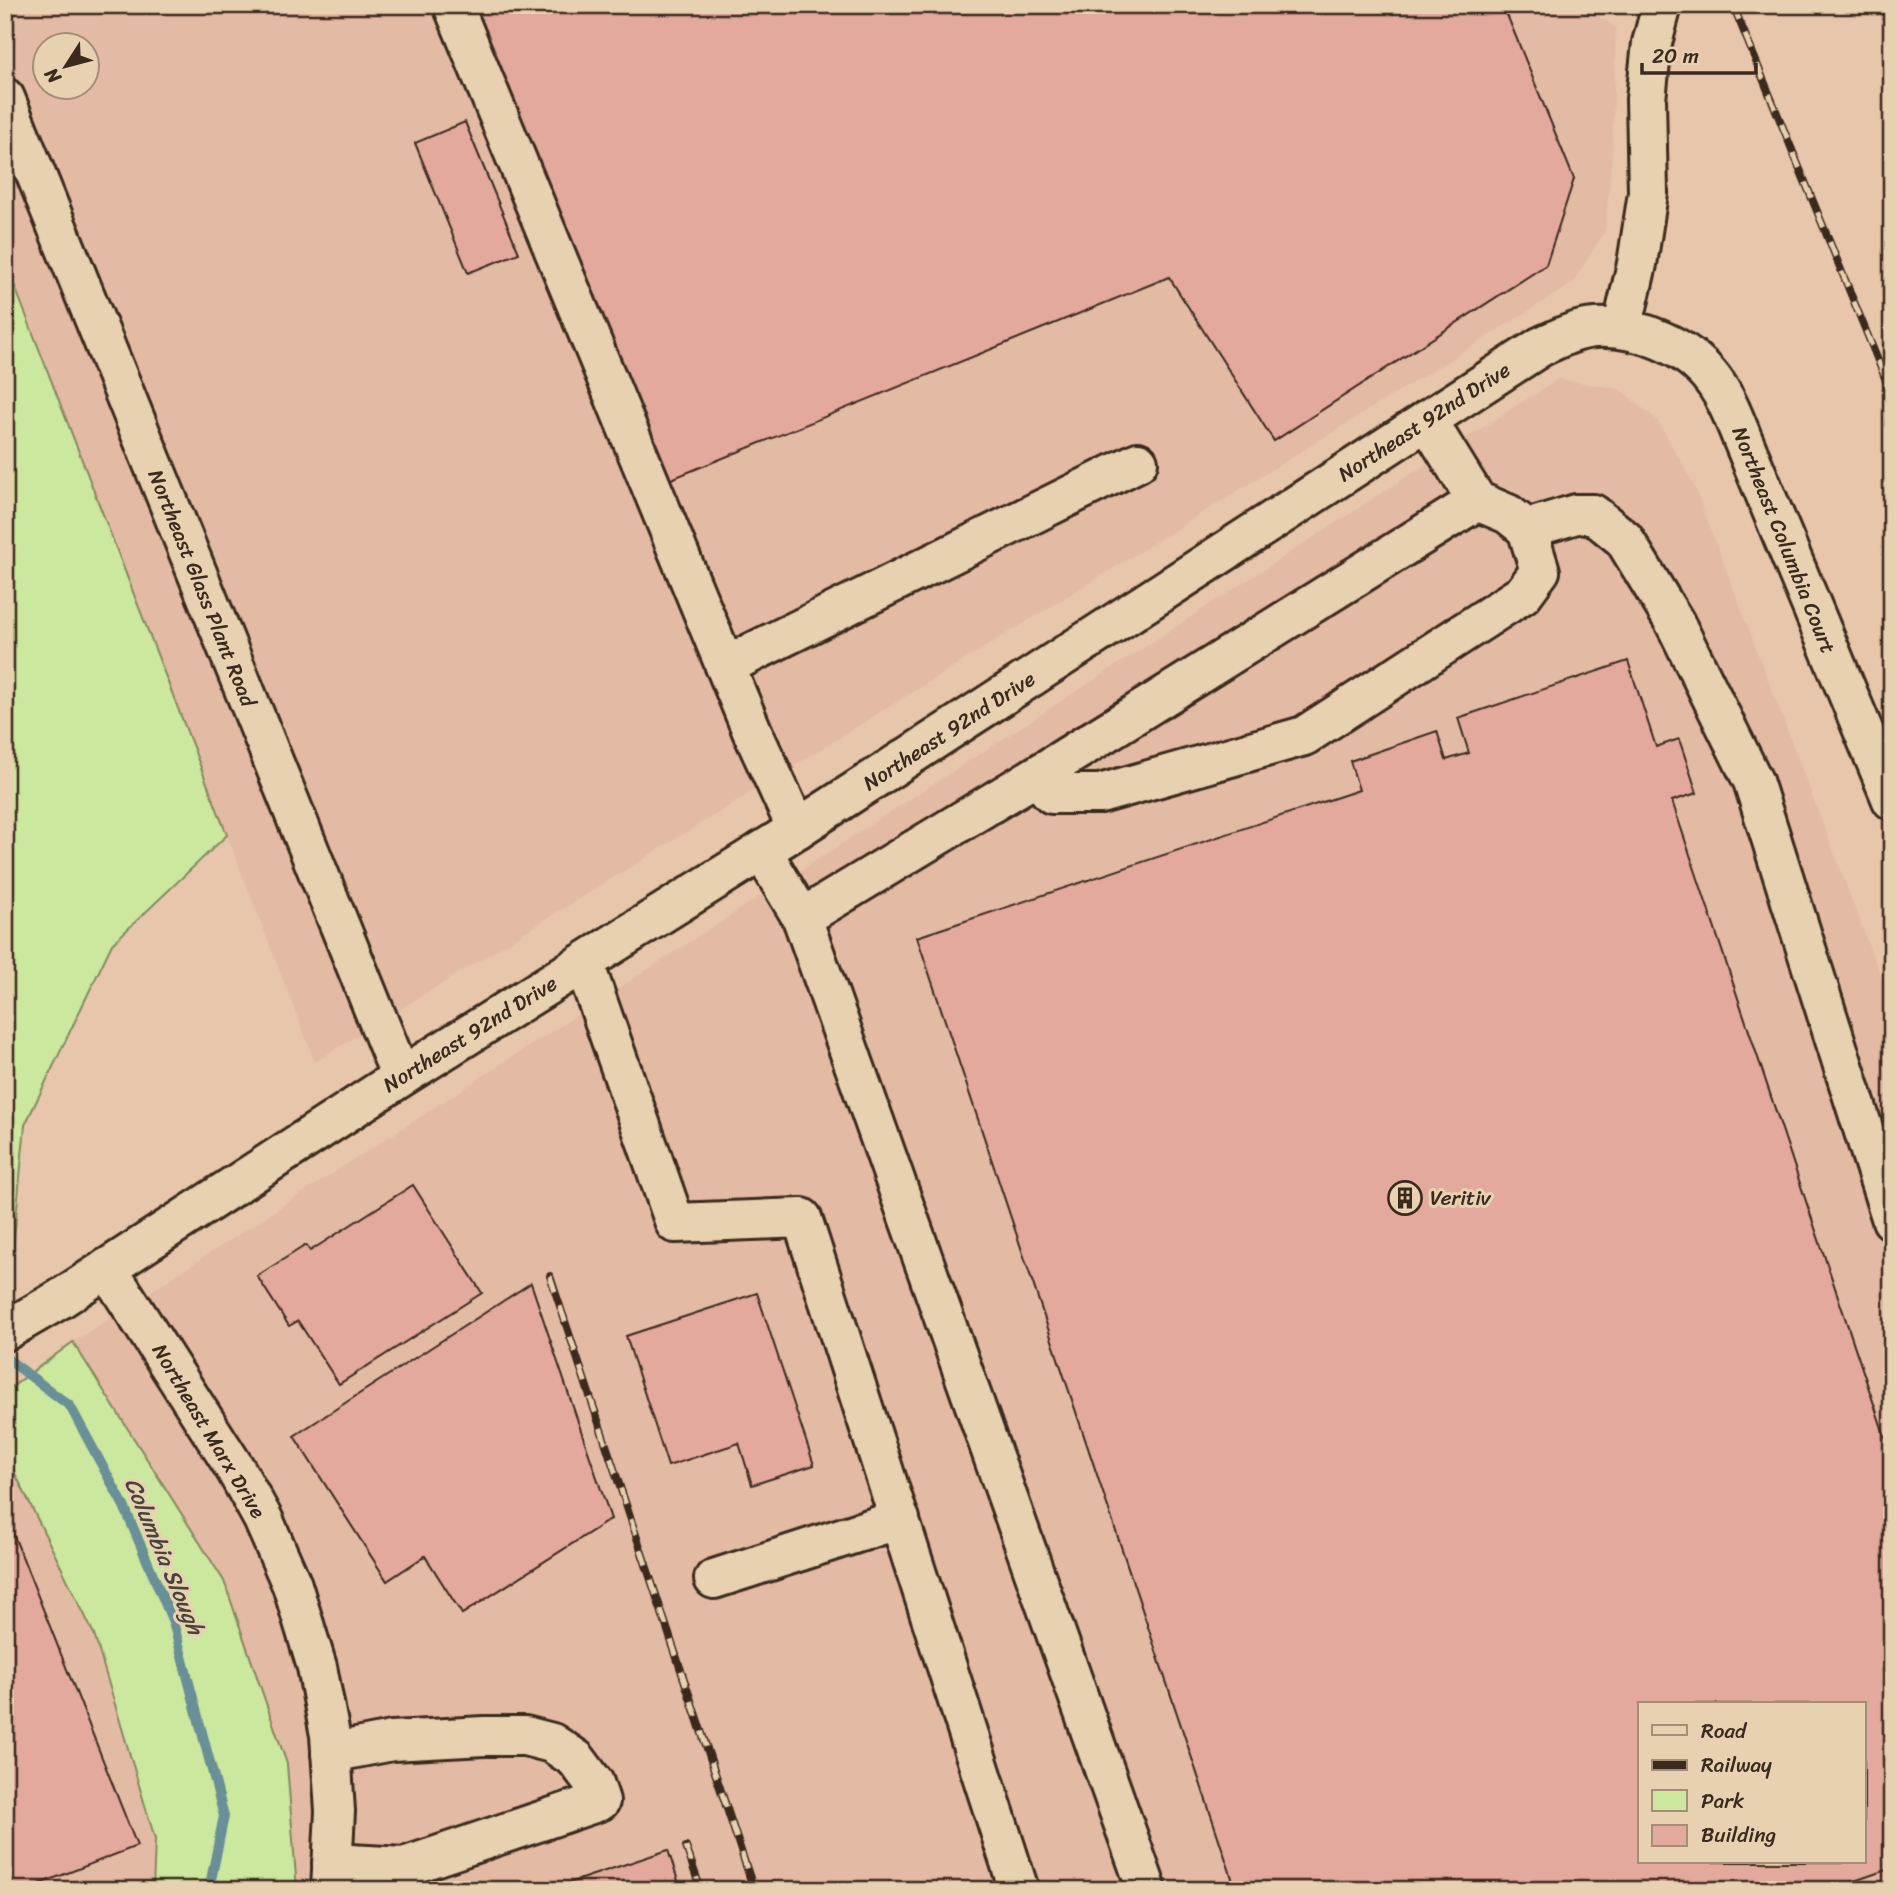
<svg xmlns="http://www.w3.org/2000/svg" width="1897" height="1895" font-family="Sriracha,sans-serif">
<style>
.built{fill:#e3baa4;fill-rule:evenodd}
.green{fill:#cce79e;stroke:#84885e;stroke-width:2}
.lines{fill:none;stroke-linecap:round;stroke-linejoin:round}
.stream{stroke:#698f97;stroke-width:10}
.building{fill:#e2a99c;stroke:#3b2a1e;stroke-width:2;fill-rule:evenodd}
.minor-casing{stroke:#3b2a1e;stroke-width:44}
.minor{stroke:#e8d1b1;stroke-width:38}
.rail-casing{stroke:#3b2a1e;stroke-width:8}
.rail{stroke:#e8d1b1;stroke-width:5;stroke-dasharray:16;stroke-linecap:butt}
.labels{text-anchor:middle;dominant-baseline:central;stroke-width:6;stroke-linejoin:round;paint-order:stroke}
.street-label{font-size:21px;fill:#3b2a1e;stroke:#e8d1b1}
.poi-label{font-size:21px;fill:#3b2a1e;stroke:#e8d1b1;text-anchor:start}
.water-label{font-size:23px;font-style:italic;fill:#46433c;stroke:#e8d1b1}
</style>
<rect width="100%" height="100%" fill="#e7c6ac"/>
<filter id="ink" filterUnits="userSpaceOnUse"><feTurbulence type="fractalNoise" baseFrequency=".0143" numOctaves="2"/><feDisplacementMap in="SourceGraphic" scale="14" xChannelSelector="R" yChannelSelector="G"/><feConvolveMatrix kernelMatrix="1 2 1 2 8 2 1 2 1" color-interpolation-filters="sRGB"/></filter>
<g filter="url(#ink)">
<g class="built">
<path d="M5 5H1579L1616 27 1612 154 1605 231 1572 284 315 1062 5 261ZM46 46H88V88H46Z"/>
<path d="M1558 379 1619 389 1657 420 1693 483 1892 1006V1890H297L287 1764 73 1342ZM1640 1704H1864V1862H1640Z"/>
<polygon points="5,1453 94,1634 155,1839 153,1890 5,1890"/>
</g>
<g class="green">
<polygon points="5,261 227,835 112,944 25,1125 11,1270 5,1275"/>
<polygon points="73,1342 224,1581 287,1764 297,1890 153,1890 155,1839 94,1634 5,1453 5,1392"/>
</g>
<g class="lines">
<polyline class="stream" points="5,1357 70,1406 124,1506 173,1622 224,1816 209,1890"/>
</g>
<g class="building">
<polygon points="475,5 1503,5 1574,179 1546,265 1274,441 1169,277 669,480"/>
<polygon points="465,122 519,253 468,273 415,143"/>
<path d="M1628 661 1656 747 1679 739 1697 793 1672 801 1892 1458V1868L1828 1890H1236L917 937 1359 790 1350 761 1437 731 1446 760 1469 753 1458 718ZM1640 1704H1864V1862H1640Z"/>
<polygon points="413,1185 482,1293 339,1384 298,1321 289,1326 257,1276 306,1245 310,1251"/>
<polygon points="531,1283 611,1519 462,1614 425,1556 387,1581 294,1436"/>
<polygon points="757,1293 814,1465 752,1485 739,1443 668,1466 626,1336"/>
<polygon points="5,1513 137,1846 24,1890 5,1890"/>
<polygon points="668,1850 681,1890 548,1890"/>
</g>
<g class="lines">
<g class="minor-casing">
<g id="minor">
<polyline points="453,5 752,731 797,829"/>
<polyline points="5,98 401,1077"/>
<polyline points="1622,329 1637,264 1648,193 1646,99 1652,43 1662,5"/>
<polyline points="1427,420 1477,501 1508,514 1527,529 1540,571 1523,594 1304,736 1100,794 1052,794 1036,776 1477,501"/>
<polyline points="1527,529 1576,514 1593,514 1624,539 1675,623 1753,781 1892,1220"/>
<polyline points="725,666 1138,462"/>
<polyline points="762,851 802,918 1036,776"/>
<polyline points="802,918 1147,1890"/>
<polyline points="584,963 675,1223 802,1218 1019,1890"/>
<polyline points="107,1268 236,1470 263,1519 292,1585 317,1667 330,1735 335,1811 331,1890"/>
<path d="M5 1331 60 1299 401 1077 797 829 1540 347C1557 339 1576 329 1595 328 1638 326 1687 345 1713 380 1726 397 1734 418 1742 438L1892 800"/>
<polyline points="714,1579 900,1519"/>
<polyline points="331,1753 392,1741 484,1736 525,1736 552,1743 576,1759 594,1783 600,1801 404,1867 332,1863"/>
</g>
</g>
<use href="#minor" class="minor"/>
<g class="rail-casing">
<g id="rail">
<polyline points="1733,5 1892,395"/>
<polyline points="550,1276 754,1890"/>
<polyline points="686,1847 701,1890"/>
</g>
</g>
<use href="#rail" class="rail"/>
</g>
</g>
<defs>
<g id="building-ring" transform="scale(1.75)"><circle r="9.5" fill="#e8d1b1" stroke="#3b2a1e" stroke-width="1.5"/><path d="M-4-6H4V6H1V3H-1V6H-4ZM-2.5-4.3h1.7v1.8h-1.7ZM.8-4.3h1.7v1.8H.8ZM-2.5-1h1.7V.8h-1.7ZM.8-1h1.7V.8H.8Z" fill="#3b2a1e"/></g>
</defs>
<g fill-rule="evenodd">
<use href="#building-ring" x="1405" y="1198"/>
</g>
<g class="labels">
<g class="street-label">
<text transform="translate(1424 422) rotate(-33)">Northeast 92nd Drive</text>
<text transform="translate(1784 540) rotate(68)">Northeast Columbia Court</text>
<text transform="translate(202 588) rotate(68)">Northeast Glass Plant Road</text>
<text transform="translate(949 731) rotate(-33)">Northeast 92nd Drive</text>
<text transform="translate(470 1034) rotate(-32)">Northeast 92nd Drive</text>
<text transform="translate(209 1431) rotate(59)">Northeast Marx Drive</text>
</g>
<g class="poi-label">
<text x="1430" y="1198">Veritiv</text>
</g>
<g class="water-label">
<text transform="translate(164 1556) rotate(67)">Columbia Slough</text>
</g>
</g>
<rect width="1897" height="1895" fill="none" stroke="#e8d1b1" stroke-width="28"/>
<rect x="14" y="14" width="1869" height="1867" fill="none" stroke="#3b2a1e" stroke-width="2.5" filter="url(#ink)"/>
<rect x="1638" y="1702" width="228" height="161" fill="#e8d1b1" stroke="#a38e76" stroke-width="2"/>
<rect x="1652" y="1725" width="35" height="10" fill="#e8d1b1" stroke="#a38e76" stroke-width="2"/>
<text x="1701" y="1738" font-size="21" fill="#3b2a1e">Road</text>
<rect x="1652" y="1760" width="35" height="10" fill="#3b2a1e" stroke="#a38e76" stroke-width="2"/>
<text x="1701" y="1772" font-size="21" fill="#3b2a1e">Railway</text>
<rect x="1652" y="1790" width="35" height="21" fill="#cce79e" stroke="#a38e76" stroke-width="2"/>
<text x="1701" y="1808" font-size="21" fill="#3b2a1e">Park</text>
<rect x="1652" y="1825" width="35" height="21" fill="#e2a99c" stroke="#a38e76" stroke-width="2"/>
<text x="1701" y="1842" font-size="21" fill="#3b2a1e">Building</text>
<g transform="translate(66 66) rotate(234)"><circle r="33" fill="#e8d1b1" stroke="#a38e76" stroke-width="2"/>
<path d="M0-5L12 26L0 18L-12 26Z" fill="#3b2a1e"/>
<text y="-10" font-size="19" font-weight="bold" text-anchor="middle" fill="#3b2a1e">N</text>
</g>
<path d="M1642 63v10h114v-10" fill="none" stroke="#3b2a1e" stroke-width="3.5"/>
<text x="1652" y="63" font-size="21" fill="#3b2a1e" stroke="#e8d1b1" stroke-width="5" paint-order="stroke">20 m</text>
</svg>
